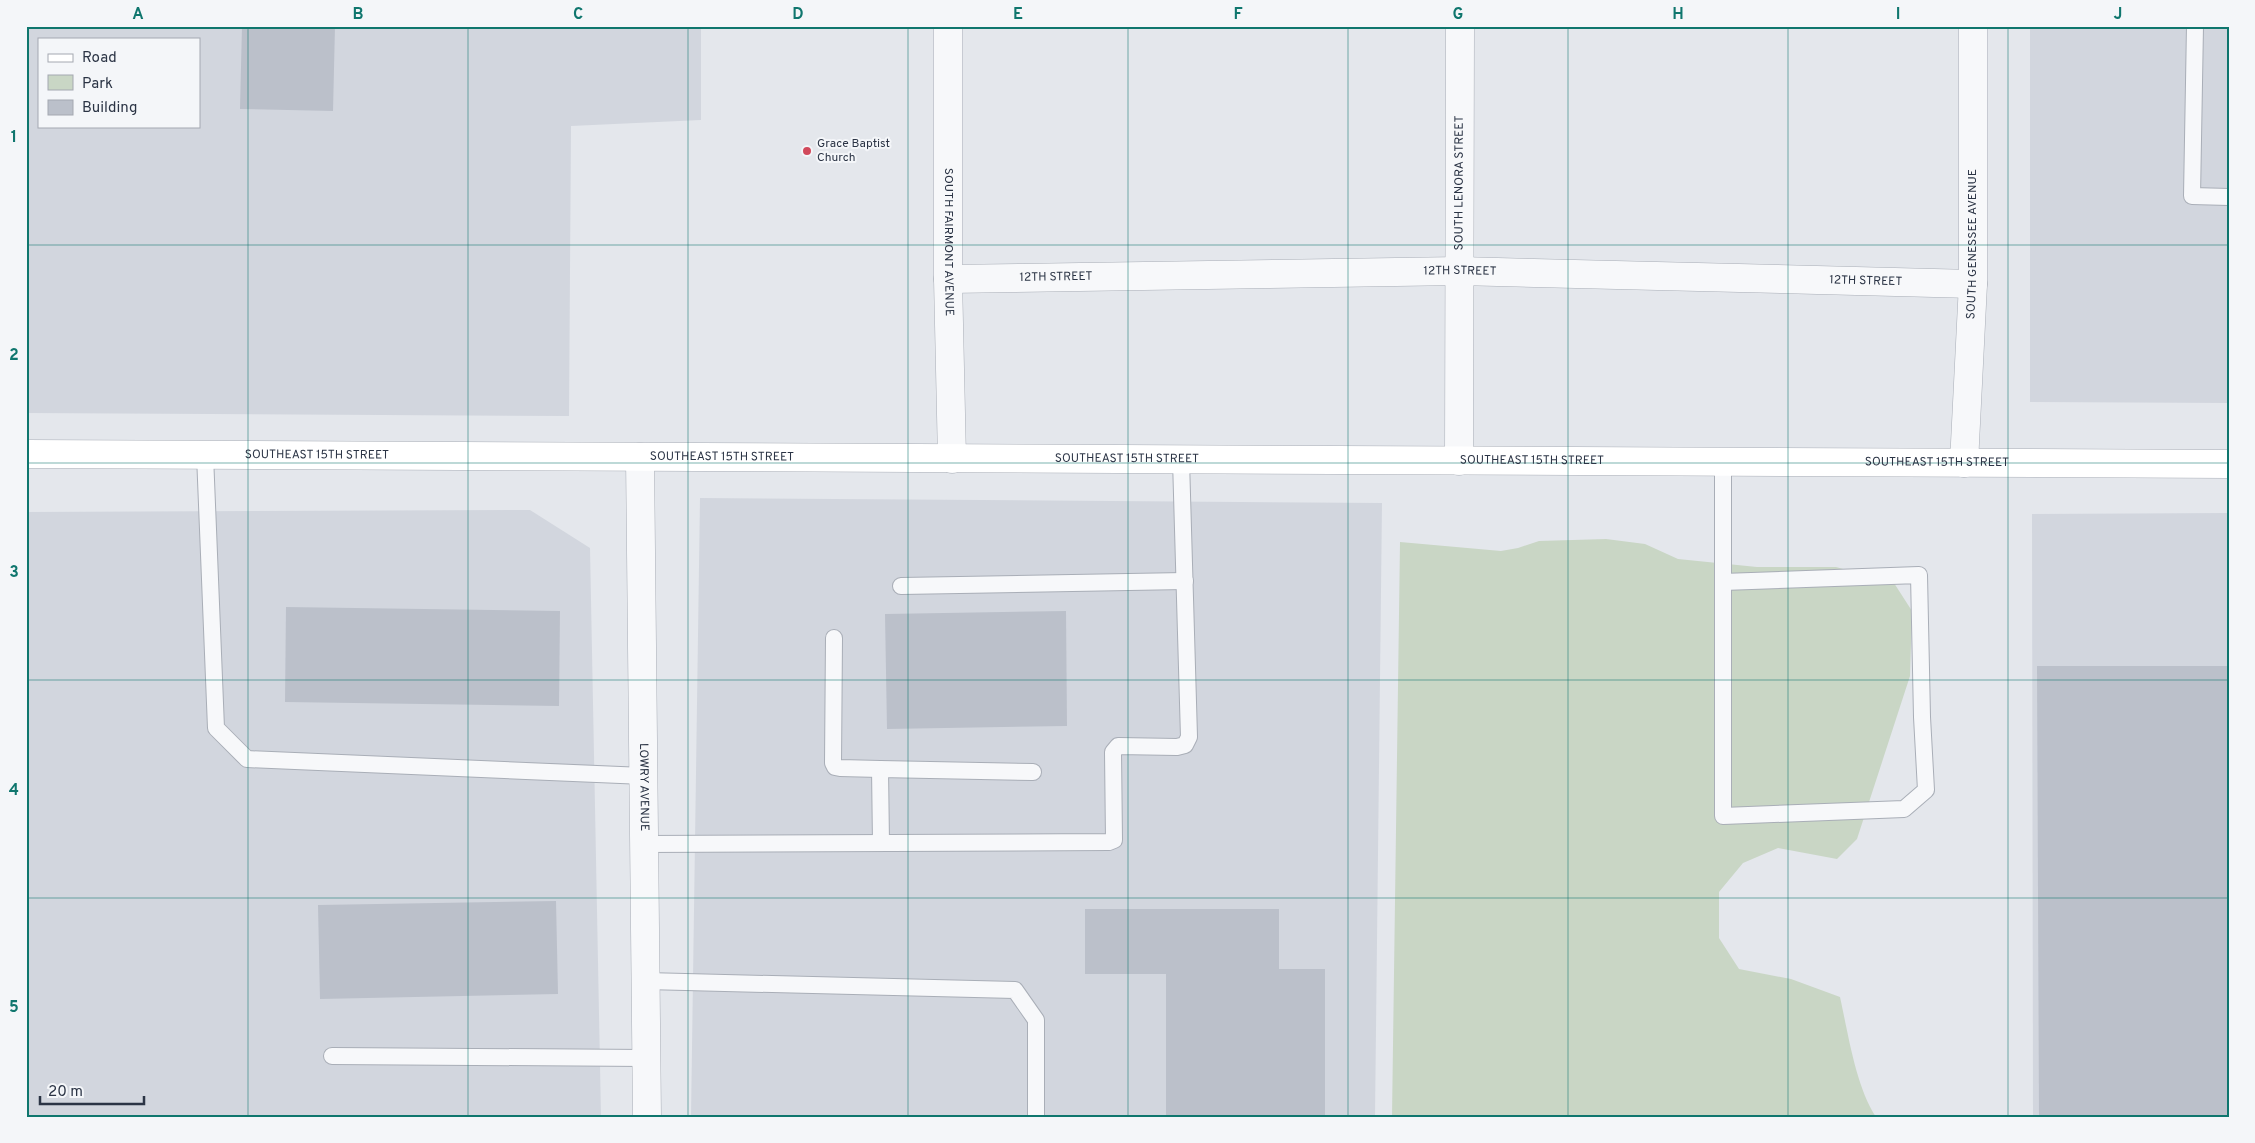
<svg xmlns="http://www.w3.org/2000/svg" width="2255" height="1143" font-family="Overpass,sans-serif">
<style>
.built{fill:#d2d6de;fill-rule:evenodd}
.green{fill:#c9d6c5}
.building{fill:#bbc0ca}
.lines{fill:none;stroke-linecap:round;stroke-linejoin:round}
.lane-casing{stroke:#a9aeb7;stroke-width:18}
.street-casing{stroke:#a9aeb7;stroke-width:29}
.secondary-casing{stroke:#a9aeb7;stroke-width:29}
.lane{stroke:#f7f8fa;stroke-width:16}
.street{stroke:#f7f8fa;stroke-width:28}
.secondary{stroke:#fff;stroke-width:28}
.grid{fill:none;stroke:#0f766e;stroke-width:1;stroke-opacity:0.55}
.poi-dot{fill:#d1495b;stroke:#f4f6f9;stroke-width:2}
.labels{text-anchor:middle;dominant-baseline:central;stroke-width:4;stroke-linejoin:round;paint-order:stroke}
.poi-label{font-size:12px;fill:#2b3445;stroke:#f4f6f9;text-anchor:start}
.street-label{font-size:12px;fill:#2b3445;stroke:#f4f6f9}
.neatline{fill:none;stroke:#0f766e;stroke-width:2}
.grid-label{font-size:16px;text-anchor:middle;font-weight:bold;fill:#0f766e}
</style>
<rect width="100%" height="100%" fill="#e4e7ec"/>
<g class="built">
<path d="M26 26H701V120L571 126 569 416 26 413ZM39 39H199V126H39Z"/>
<polygon points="2030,26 2229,26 2229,403 2030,402"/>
<polygon points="700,498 1382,503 1375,1117 691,1117"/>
<polygon points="530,510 590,548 601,1117 26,1117 26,512"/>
<polygon points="2229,513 2229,1117 2033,1117 2032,514"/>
</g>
<path class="green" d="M1606 539 1645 544 1678 559 1757 567H1836L1894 583 1912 611 1910 676 1857 839 1837 859 1778 848 1743 863 1719 892V938L1739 969 1791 979 1840 997C1848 1033 1856 1087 1876 1117H1392L1400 542 1501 551 1518 548 1539 541Z"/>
<g class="building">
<polygon points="242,26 335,26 333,111 240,109"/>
<polygon points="286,607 560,611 559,706 285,702"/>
<polygon points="1066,611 1067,726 887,729 885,614"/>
<polygon points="2037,666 2229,666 2229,1117 2039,1117"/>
<polygon points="556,901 558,994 320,999 318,905"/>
<polygon points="1085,909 1279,909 1279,969 1325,969 1325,1117 1166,1117 1166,974 1085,974"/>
</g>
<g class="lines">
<g class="lane-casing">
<g id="lane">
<polyline points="2195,26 2192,196 2229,197"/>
<polyline points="205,455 216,728 247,759 644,776"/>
<polyline points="1723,462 1723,816 1904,809 1926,790 1922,717 1919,575 1723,582"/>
<polyline points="901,586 1185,581"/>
<polyline points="834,638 833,763 835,767 840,768 880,769"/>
<polyline points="881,843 880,769 1033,772"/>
<polyline points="644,844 1109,842 1114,840 1113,752 1118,746 1177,747 1185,745 1189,737 1181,460"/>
<polyline points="646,981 1015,990 1036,1020 1036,1117"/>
<polyline points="332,1056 646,1058"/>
</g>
</g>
<g class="street-casing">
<g id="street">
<path id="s1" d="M948 26V279L952 459"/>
<path id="s2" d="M948 279 1459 271 1973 284"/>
<path id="s3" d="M640 457 647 1117"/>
<path id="s4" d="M1459 461 1460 26"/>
<path id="s5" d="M1964 463 1973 284V26"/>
</g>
</g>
<g class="secondary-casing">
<g id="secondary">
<path id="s6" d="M26 454 2229 464"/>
</g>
</g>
<use href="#lane" class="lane"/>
<use href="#street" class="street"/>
<use href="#secondary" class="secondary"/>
</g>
<path class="grid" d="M248 26V1117M468 26V1117M688 26V1117M908 26V1117M1128 26V1117M1348 26V1117M1568 26V1117M1788 26V1117M2008 26V1117M26 245H2229M26 463H2229M26 680H2229M26 898H2229"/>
<circle class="poi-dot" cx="807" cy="151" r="5"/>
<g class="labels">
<g class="poi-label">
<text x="817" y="144">Grace Baptist<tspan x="817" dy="14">Church</tspan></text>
</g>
<g class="street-label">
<text stroke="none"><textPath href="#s4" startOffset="278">SOUTH LENORA STREET</textPath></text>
<text stroke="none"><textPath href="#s1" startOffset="216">SOUTH FAIRMONT AVENUE</textPath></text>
<text stroke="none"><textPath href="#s5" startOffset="219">SOUTH GENESSEE AVENUE</textPath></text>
<text stroke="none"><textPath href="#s2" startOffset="512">12TH STREET</textPath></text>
<text stroke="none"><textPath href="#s2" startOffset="108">12TH STREET</textPath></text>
<text stroke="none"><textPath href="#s2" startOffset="918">12TH STREET</textPath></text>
<text stroke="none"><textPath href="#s6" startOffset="291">SOUTHEAST 15TH STREET</textPath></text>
<text stroke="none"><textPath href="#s6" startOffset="696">SOUTHEAST 15TH STREET</textPath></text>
<text stroke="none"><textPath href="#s6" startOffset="1101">SOUTHEAST 15TH STREET</textPath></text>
<text stroke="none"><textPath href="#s6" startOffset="1506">SOUTHEAST 15TH STREET</textPath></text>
<text stroke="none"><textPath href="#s6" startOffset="1911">SOUTHEAST 15TH STREET</textPath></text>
<text stroke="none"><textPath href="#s3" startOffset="330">LOWRY AVENUE</textPath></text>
</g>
</g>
<rect width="2255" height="1143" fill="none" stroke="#f4f6f9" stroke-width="55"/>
<rect x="38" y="38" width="162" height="90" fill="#f4f6f9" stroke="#a4a8b1"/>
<rect x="48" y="54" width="25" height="8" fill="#ffffff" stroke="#a4a8b1"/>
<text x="82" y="62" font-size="15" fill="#2b3445">Road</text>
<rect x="48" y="75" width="25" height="15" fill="#c9d6c5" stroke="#a4a8b1"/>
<text x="82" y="88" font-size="15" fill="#2b3445">Park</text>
<rect x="48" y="100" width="25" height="15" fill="#bbc0ca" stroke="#a4a8b1"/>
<text x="82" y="112" font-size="15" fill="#2b3445">Building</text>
<path d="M40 1096v8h104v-8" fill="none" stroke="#2b3445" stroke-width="2.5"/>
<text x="48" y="1096" font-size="15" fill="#2b3445" stroke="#f4f6f9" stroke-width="4" paint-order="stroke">20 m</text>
<rect x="28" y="28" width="2200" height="1088" class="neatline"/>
<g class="grid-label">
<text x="138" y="19">A</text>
<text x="358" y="19">B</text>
<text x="578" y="19">C</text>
<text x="798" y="19">D</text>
<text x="1018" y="19">E</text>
<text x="1238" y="19">F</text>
<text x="1458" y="19">G</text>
<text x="1678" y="19">H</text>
<text x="1898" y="19">I</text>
<text x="2118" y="19">J</text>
<text x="14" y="142">1</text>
<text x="14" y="360">2</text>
<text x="14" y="577">3</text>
<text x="14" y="795">4</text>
<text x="14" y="1012">5</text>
</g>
</svg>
